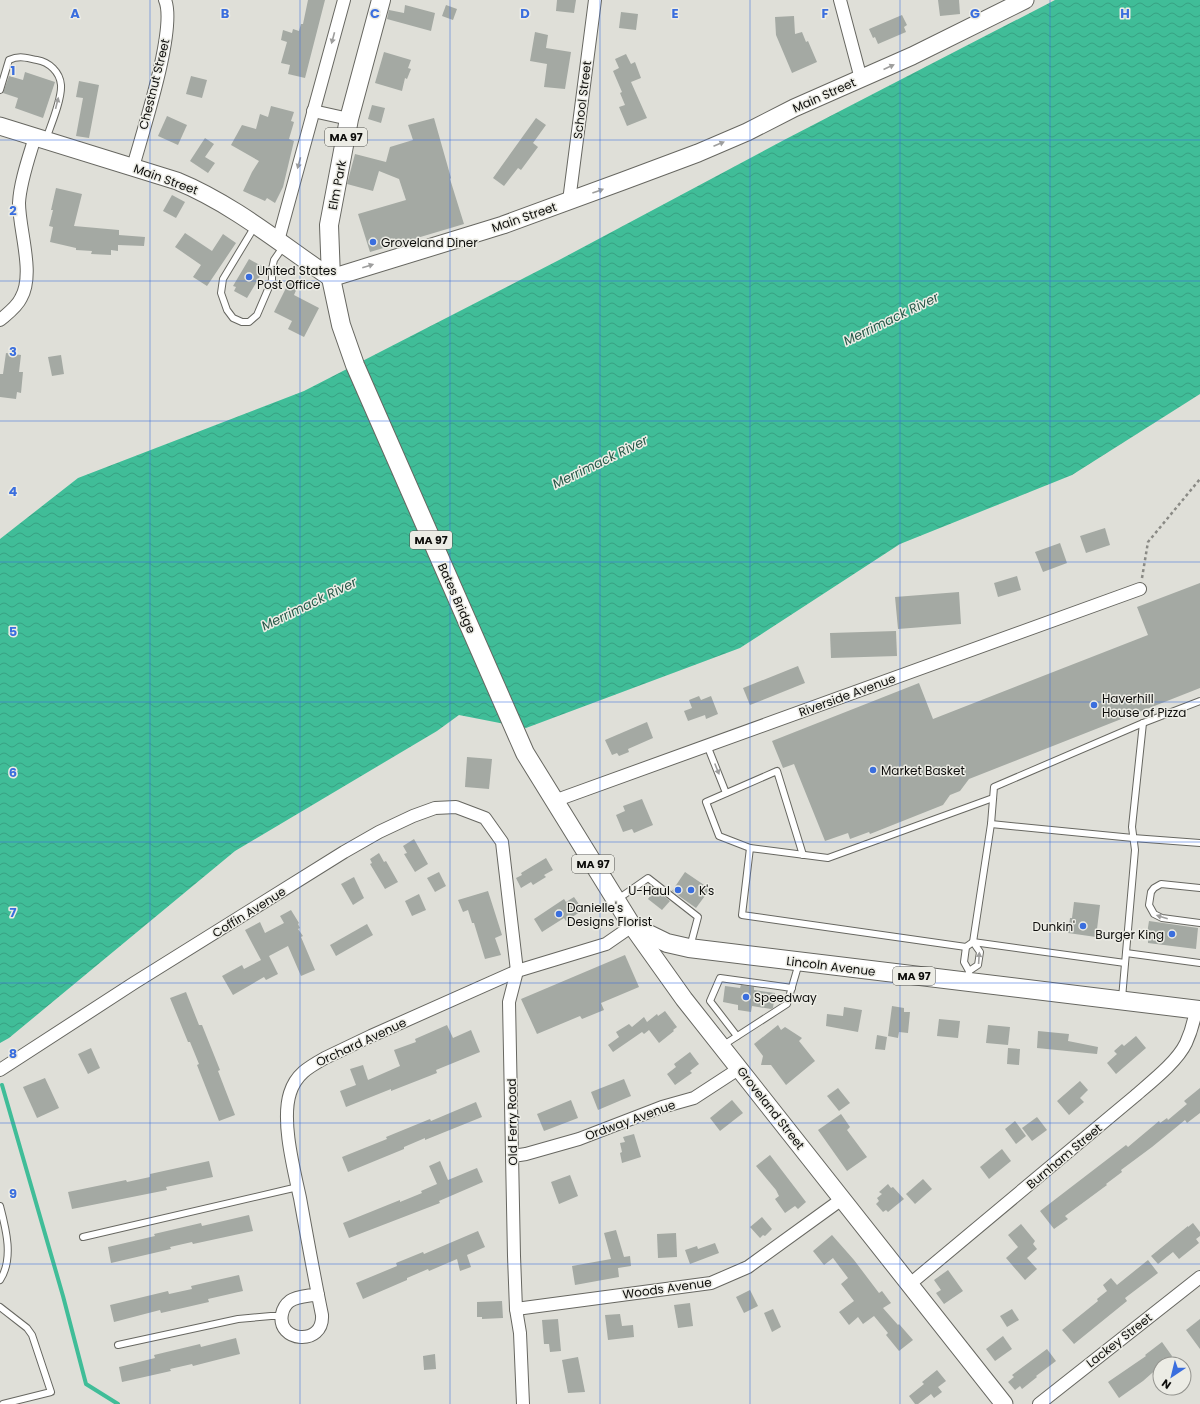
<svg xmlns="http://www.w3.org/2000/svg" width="1200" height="1404" font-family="Poppins,sans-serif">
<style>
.water{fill:url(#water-waves)}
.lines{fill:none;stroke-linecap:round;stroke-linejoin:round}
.stream{stroke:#40bd98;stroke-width:4}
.building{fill:#a4a9a3}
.lane-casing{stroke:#676761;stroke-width:8}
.street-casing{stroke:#676761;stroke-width:14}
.secondary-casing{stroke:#676761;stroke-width:19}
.primary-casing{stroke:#676761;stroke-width:20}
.path{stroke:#8a8a85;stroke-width:2.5;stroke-dasharray:3 3;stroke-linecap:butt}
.lane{stroke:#fff;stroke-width:6}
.street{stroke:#fff;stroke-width:12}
.secondary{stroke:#fff;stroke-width:17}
.primary{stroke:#fff;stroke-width:18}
.oneway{fill:#9e9e9d}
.grid{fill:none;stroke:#3a6ede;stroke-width:1;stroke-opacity:0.55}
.poi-dot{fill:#3a6ede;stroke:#ecece5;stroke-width:1.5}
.labels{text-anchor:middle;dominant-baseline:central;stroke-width:3;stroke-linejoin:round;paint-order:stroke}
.shield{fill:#ecece5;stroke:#50504c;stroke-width:1}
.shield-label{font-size:11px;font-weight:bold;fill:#0d0d0b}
.street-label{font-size:12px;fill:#0d0d0b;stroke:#ecece5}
.poi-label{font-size:12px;fill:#0d0d0b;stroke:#ecece5;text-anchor:start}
.water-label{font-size:13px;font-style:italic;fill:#275949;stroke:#ecece5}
.grid-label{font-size:13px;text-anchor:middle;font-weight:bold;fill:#3a6ede;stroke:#ecece5;stroke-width:3;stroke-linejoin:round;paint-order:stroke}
</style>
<defs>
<pattern id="water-waves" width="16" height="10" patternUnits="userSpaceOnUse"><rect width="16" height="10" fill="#40bd98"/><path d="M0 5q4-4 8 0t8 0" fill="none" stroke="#37a182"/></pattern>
</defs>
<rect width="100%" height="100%" fill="#dfdfd8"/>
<polygon class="water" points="1055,0 1200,0 1200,394 1072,475 900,544 740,648 526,728 459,715 437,731 235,851 9,1038 0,1043 0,539 78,478 304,391 561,259 784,140"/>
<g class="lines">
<polyline class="stream" points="2,1085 63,1296 86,1384 118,1404"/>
</g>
<g class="building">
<polygon points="308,0 325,0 305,78 288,74 290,65 281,63 287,42 281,40 283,30 292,33 293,29 299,31 301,24 303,24"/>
<polygon points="557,0 576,0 574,13 556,11"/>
<polygon points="938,0 959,0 960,14 940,16"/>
<polygon points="405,5 435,13 431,31 387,19 389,10 404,13"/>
<polygon points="446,5 457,9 453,20 442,16"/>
<polygon points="621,12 638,14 636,30 619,28"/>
<polygon points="902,15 907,25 904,27 906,32 878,44 875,37 873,38 869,29"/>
<polygon points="794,16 795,34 802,32 806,42 808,41 817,62 792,73 776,35 775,17"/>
<polygon points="535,32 548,35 546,48 571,52 565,89 544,87 547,64 530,61"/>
<polygon points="384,52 411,60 408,68 411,69 407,79 405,78 402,91 375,83"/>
<polygon points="626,54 631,64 635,62 641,78 631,82 647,118 627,126 619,107 625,105 620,93 622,92 613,71 619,68 615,59"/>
<polygon points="25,72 55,82 43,118 15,108 18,98 3,93 9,76 23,80"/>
<polygon points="191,76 207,80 202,98 186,94"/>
<polygon points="79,81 99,85 89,138 76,136 83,98 76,97"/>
<polygon points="372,105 385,108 381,123 368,119"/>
<polygon points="271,106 294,112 291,121 294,122 289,139 294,141 283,187 275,203 267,198 265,201 243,191 252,172 259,161 231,145 242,125 256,129 260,114 268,117"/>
<polygon points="167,116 187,125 178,145 158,136"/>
<polygon points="434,118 451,178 450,179 464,224 370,252 358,214 406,200 399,179 379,171 373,191 347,184 355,154 386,162 390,147 413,140 408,125"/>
<polygon points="536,118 546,125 533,143 538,147 521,170 518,168 504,186 493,178"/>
<polygon points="205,138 214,144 205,157 215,163 208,173 190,161"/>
<polygon points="56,188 82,194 74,226 119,230 119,235 145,237 144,246 118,245 118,251 111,250 111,255 91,254 92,251 76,250 76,248 50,242 53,227 49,226 53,210 51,210"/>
<polygon points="172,195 185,202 176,218 163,211"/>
<polygon points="185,233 212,251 223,234 236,243 207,286 193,277 201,265 175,247"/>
<polygon points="249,259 265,268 247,298 234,291 236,287 233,286"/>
<polygon points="289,282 298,286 294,295 319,308 304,337 288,329 292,321 274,312"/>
<polygon points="6,353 21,355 19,372 23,372 21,393 17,392 16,399 0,397 0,374 3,374"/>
<polygon points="61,355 64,374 52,376 48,357"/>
<polygon points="1105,528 1110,545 1086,553 1080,536"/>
<polygon points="1060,543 1067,563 1043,572 1035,552"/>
<polygon points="1017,576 1021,590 998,597 994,583"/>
<polygon points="1200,583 1200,688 969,779 960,791 950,795 943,805 870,834 869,832 850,839 848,833 825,841 794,764 783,768 772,741 919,683 933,719 1148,635 1137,607"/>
<polygon points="959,592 961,624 898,629 895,597"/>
<polygon points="896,631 897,656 831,658 830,633"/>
<polygon points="798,666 805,683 750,705 743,688"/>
<polygon points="699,696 701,700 711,696 718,714 706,719 705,715 688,721 684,711 692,708 689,700"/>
<polygon points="647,722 653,738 628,749 629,752 619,756 617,753 612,755 605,740"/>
<polygon points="467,757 492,759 489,789 465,787"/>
<polygon points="642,799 653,825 634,833 632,829 623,832 616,815 625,811 623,806"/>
<polygon points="414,839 428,864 415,872 404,854 407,853 403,846"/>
<polygon points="379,853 384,862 386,861 398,882 385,889 370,864 372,863 370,859"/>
<polygon points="546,858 553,870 544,875 546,877 533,885 531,882 521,888 516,878 522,875 521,873"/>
<polygon points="439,872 446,886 435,892 427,878"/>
<polygon points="685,872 710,889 696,908 672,891"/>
<polygon points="354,877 364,898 353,905 341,884"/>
<polygon points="655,889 670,901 662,910 648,899"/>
<polygon points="488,891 502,935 495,938 501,955 485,959 474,923 472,923 468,910 463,912 458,900"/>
<polygon points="419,894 426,910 412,916 405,901"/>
<polygon points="574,897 583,910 566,921 564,918 542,932 534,919 564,899 566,902"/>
<polygon points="1074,902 1100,905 1096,937 1068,933 1070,918 1072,918"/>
<polygon points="291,910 299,923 298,924 300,928 298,929 303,936 301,937 315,970 301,976 288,946 269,956 278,974 266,980 264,977 233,995 222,976 242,965 244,969 261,960 245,930 260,922 265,933 284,923 280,916"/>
<polygon points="1149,921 1198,928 1196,949 1148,943 1148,940 1146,940"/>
<polygon points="367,924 373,935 336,956 330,945"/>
<polygon points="625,955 639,987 601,1003 604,1010 582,1019 580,1016 537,1034 521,999"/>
<polygon points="741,985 754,987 754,990 775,993 773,1008 771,1009 752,1006 751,1012 738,1010 738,1005 723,1002 725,986 740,988"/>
<polygon points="186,992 199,1025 202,1025 220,1070 218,1071 235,1115 219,1121 197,1065 199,1064 190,1042 188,1042 170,998"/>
<polygon points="892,1006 904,1008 904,1012 910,1012 908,1033 899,1032 898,1038 888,1036"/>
<polygon points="844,1007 862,1010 858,1032 826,1026 827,1014 843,1016"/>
<polygon points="665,1011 677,1027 673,1030 674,1031 659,1043 649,1030 644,1034 642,1032 613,1052 608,1045 619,1037 616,1032 629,1024 632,1027 644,1017 647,1022 657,1014 658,1016"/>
<polygon points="939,1019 960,1021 958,1038 937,1036"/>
<polygon points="447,1025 453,1038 471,1030 480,1052 436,1070 437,1073 391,1091 391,1089 346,1107 340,1091 356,1085 350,1069 363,1065 368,1080 400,1066 394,1050 416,1042 415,1039"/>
<polygon points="778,1025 781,1030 785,1027 802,1038 799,1041 815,1061 786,1085 771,1065 761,1065 763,1056 754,1044"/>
<polygon points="988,1025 1010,1027 1008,1045 986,1043"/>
<polygon points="1038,1031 1069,1034 1068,1041 1098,1047 1097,1054 1037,1048"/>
<polygon points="877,1035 887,1037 885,1050 875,1049"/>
<polygon points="1136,1036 1146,1048 1116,1074 1107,1063 1117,1054 1114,1051 1122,1044 1124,1046"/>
<polygon points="91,1048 100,1068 88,1074 78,1054"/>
<polygon points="1008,1048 1020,1049 1019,1065 1007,1064"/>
<polygon points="690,1052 699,1064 690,1071 692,1073 675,1085 667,1074 676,1067 674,1064"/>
<polygon points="45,1078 59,1108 37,1118 23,1087"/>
<polygon points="624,1079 631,1096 598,1110 591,1092"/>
<polygon points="1080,1081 1088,1090 1080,1098 1084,1102 1069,1115 1057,1101"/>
<polygon points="838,1088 850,1103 839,1111 827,1096"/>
<polygon points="1200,1088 1200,1113 1187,1123 1185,1120 1152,1147 1121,1170 1122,1172 1106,1184 1107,1185 1065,1216 1068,1219 1054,1229 1040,1211 1126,1145 1128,1147 1159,1121 1160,1123 1167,1118 1168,1120 1187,1104 1184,1101"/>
<polygon points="571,1100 578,1118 544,1131 537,1114"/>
<polygon points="732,1100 743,1113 720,1131 710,1118"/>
<polygon points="476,1102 482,1117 425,1140 425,1138 404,1147 404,1149 348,1172 342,1157 387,1139 386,1137 430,1119 431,1121"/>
<polygon points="841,1114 850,1127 847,1130 867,1157 847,1171 818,1130"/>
<polygon points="1037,1117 1047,1130 1032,1141 1022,1128"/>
<polygon points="1015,1121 1026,1136 1016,1144 1005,1129"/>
<polygon points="634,1134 641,1157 622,1163 620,1153 622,1152 620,1143 625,1142 623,1137"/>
<polygon points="1002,1149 1011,1161 989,1179 980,1167"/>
<polygon points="770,1155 806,1202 798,1209 795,1206 785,1213 775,1199 779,1196 776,1190 756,1166"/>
<polygon points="209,1161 213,1177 166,1187 167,1190 72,1209 68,1192 126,1180 127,1182 150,1177 150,1174"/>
<polygon points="440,1161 448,1180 477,1168 483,1182 439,1201 440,1203 349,1238 343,1223 400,1200 400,1202 422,1193 421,1191 437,1184 429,1166"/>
<polygon points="570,1175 578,1196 559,1204 551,1182"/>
<polygon points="923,1179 932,1189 915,1204 906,1194"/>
<polygon points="888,1184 891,1188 893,1187 904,1199 888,1212 886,1210 883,1212 876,1204 879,1201 877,1198 882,1194 879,1192"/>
<polygon points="249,1215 253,1231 193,1244 192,1242 170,1247 171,1249 111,1263 108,1247 155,1236 154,1234 201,1223 202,1226"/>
<polygon points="762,1217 772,1229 765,1236 763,1235 760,1238 750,1227"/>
<polygon points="1193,1223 1200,1232 1200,1236 1196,1239 1199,1243 1179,1259 1173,1252 1158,1264 1151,1256 1188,1226 1188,1227"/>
<polygon points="1021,1224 1035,1241 1033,1244 1037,1249 1027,1258 1037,1269 1025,1280 1006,1258 1018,1247 1008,1235"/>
<polygon points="616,1230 624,1257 630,1256 631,1266 618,1268 619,1277 575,1285 572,1266 611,1259 604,1233"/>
<polygon points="478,1231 485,1247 467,1255 471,1267 460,1271 457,1259 429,1271 428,1269 407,1278 407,1280 363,1299 356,1283 397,1266 396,1263 423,1252 424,1254"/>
<polygon points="676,1233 677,1257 658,1258 657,1234"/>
<polygon points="832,1235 854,1260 879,1293 882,1291 891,1303 883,1308 898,1325 899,1324 913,1340 899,1351 886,1335 888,1333 874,1316 863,1324 858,1317 849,1325 839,1312 854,1301 841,1284 848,1278 833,1258 824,1265 813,1251"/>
<polygon points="715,1243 719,1253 690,1264 685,1250 697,1246 698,1249"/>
<polygon points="1148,1260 1158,1273 1125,1298 1127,1301 1074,1344 1062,1330 1098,1301 1097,1299 1107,1291 1103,1285 1111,1278 1117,1285"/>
<polygon points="948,1270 963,1291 944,1304 936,1293 941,1290 934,1280"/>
<polygon points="239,1275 243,1291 208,1299 209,1302 161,1313 160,1310 114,1322 110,1305 168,1291 169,1294 192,1289 191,1286"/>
<polygon points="750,1290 758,1306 744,1313 736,1297"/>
<polygon points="502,1301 503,1318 482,1319 482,1317 477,1317 477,1302"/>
<polygon points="690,1303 693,1326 678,1328 674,1305"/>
<polygon points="773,1309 781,1327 772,1332 764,1313"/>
<polygon points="1012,1309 1019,1320 1007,1327 1000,1316"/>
<polygon points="620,1314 622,1326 633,1325 634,1337 608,1340 605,1315"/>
<polygon points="558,1319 561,1351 550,1352 549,1344 544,1344 542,1320"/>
<polygon points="1200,1319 1200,1349 1186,1330"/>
<polygon points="1003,1336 1012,1349 995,1361 986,1349"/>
<polygon points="236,1338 240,1354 193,1366 192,1364 170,1369 171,1371 122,1382 119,1367 155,1358 154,1355 200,1344 201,1347"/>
<polygon points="1162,1342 1172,1356 1171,1358 1175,1364 1160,1364 1160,1366 1143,1381 1119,1398 1108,1382 1146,1356 1145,1355"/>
<polygon points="1047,1349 1056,1361 1036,1376 1037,1377 1022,1389 1020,1386 1015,1390 1008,1382 1014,1377 1012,1375"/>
<polygon points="435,1354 436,1369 424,1370 423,1356"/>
<polygon points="578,1357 585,1392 568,1393 562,1360"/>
<polygon points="937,1370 946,1381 938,1387 942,1392 934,1398 931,1394 918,1404 915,1404 909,1396 924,1384 922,1382"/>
</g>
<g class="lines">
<g class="lane-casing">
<g id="lane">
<path d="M0 90 9 60C20 55 26 58 37 60 49 62 60 72 61 85 62 99 51 125 46 139"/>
<polyline points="255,226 223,279 221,293 227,310 233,318 242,322 249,322 257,315 272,280 272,269 274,260 283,247"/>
<polyline points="707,745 726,793"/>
<polyline points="991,824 1133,838 1200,843"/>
<polyline points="750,848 719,836 706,802 777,771 803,855"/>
<polyline points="1200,888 1161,884 1154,888 1151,892 1149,905 1154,914 1162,918 1200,923"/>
<polyline points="618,899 648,878 698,917 690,947"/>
<polyline points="973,942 1125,963"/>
<polyline points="966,947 742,915 750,848 828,858 993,798"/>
<polyline points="1126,953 1200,963"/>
<polyline points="969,971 978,965 980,952 973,942"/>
<polyline points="968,981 969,971 964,962 966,947 973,942 991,824 994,787 1143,723 1200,701"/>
<polyline points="1122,998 1135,850 1132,827 1143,723"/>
<polyline points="737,1036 710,1001 720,978 792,988"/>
<polyline points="722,1046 787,1004 799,963"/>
<path d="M0 1206C6 1229 14 1259 0 1280"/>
<polyline points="83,1237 298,1187"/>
<polyline points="0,1307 27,1328 32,1335 51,1392 3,1404"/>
<polyline points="118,1345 238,1319 271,1316 282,1316"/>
</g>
</g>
<g class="street-casing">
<g id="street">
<polyline points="840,0 861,79"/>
<polyline points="313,111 349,119"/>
<path d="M133 167C142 134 177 28 165 0"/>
<polyline points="569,201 595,0"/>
<polyline points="278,241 344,0"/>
<path d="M0 320C7 314 17 307 21 298 35 274 19 230 19 203 20 182 29 157 35 137"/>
<polyline points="554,801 1140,589"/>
<polyline points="0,1070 134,983 344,852 379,832 413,816 435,808 456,807 485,818 502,842 517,971 509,1002 514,1256 516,1309 520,1333 523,1404"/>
<polyline points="513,1156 526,1154 579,1139 662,1107 694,1098 740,1068"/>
<path d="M910 1284 1135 1096C1151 1082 1177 1062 1186 1043 1191 1032 1194 1021 1196 1010"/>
<path d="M318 1294C310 1296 297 1296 290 1301 286 1304 283 1309 282 1314 276 1342 324 1347 322 1315 314 1276 307 1237 300 1198 294 1170 281 1121 290 1093 296 1074 309 1067 325 1058L371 1036 517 971 606 944 632 926"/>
<polyline points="516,1309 711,1283 748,1267 842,1199"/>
<polyline points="1039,1404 1200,1277"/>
</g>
</g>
<g class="secondary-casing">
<g id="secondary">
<path d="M0 126 177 181C233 204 281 244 331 278L503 225 623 181 698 153 747 132 794 108 912 56 1025 0"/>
<polyline points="632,926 684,999 1004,1404"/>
</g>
</g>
<g class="primary-casing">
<polyline id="primary" points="381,0 349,119 329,225 331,278 341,325 355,365 525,753 632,926 667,943 689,948 1200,1010"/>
</g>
<polyline class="path" points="1142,578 1148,542 1200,479"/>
<use href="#lane" class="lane"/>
<use href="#street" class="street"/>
<use href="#secondary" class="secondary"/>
<use href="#primary" class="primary"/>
</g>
<defs><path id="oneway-solid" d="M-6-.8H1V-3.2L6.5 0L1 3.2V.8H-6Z"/></defs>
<g class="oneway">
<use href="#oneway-solid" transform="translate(333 38) rotate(105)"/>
<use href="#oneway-solid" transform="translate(889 67) rotate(-24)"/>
<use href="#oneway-solid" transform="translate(57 103) rotate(-76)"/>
<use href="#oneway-solid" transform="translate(719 144) rotate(-23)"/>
<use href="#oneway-solid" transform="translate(299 163) rotate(105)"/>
<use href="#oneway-solid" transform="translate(598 191) rotate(-20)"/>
<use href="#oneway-solid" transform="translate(368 266) rotate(-17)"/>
<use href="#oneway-solid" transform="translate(717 769) rotate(68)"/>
<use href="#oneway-solid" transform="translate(1162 917) rotate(-163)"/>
<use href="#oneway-solid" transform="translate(979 958) rotate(-86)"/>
</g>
<path class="grid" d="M150 0V1404M300 0V1404M450 0V1404M600 0V1404M750 0V1404M900 0V1404M1050 0V1404M0 140H1200M0 281H1200M0 421H1200M0 562H1200M0 702H1200M0 842H1200M0 983H1200M0 1123H1200M0 1264H1200"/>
<g class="poi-dot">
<circle cx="373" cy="242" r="4"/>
<circle cx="249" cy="277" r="4"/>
<circle cx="1094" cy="705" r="4"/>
<circle cx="873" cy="770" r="4"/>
<circle cx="678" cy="890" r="4"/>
<circle cx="691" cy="890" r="4"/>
<circle cx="559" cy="914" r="4"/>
<circle cx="1083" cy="926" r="4"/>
<circle cx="1172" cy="934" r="4"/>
<circle cx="746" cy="997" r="4"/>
</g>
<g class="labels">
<g class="shield">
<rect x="325" y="128" width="42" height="18" rx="3"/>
<rect x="410" y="531" width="42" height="18" rx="3"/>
<rect x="572" y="855" width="42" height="18" rx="3"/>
<rect x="893" y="967" width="42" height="18" rx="3"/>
</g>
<g class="shield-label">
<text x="346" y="137">MA 97</text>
<text x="431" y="540">MA 97</text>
<text x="593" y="864">MA 97</text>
<text x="914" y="976">MA 97</text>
</g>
<g class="street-label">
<text transform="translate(154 84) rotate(-76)">Chestnut Street</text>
<text transform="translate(824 95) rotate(-24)">Main Street</text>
<text transform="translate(582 100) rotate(-83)">School Street</text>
<text transform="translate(166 179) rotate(20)">Main Street</text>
<text transform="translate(337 185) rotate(-79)">Elm Park</text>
<text transform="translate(524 217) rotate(-19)">Main Street</text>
<text transform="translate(457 598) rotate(66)">Bates Bridge</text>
<text transform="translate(847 695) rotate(-20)">Riverside Avenue</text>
<text transform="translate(249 912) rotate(-32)">Coffin Avenue</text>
<text transform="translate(831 966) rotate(7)">Lincoln Avenue</text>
<text transform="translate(361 1042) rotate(-25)">Orchard Avenue</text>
<text transform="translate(771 1108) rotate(52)">Groveland Street</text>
<text transform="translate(630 1120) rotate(-20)">Ordway Avenue</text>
<text transform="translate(512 1122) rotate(-91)">Old Ferry Road</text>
<text transform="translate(1064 1156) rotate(-40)">Burnham Street</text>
<text transform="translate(667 1288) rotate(-8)">Woods Avenue</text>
<text transform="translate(1119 1340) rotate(-38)">Lackey Street</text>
</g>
<g class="poi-label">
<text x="381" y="242">Groveland Diner</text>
<text x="257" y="270">United States<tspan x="257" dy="14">Post Office</tspan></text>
<text x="1102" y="698">Haverhill<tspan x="1102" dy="14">House of Pizza</tspan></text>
<text x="881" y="770">Market Basket</text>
<text x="670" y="890" text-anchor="end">U-Haul</text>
<text x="699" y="890">K's</text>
<text x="567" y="907">Danielle's<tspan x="567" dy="14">Designs Florist</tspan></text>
<text x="1075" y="926" text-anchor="end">Dunkin'</text>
<text x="1164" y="934" text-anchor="end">Burger King</text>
<text x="754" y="997">Speedway</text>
</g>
<g class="water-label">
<text transform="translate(891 319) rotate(-26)">Merrimack River</text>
<text transform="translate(600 462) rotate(-26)">Merrimack River</text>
<text transform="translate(309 604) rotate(-26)">Merrimack River</text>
</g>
</g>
<g class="grid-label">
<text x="75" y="18">A</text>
<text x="225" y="18">B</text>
<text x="375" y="18">C</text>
<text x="525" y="18">D</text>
<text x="675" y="18">E</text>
<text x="825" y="18">F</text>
<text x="975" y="18">G</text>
<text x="1125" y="18">H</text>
<text x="13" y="75">1</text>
<text x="13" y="215">2</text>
<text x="13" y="356">3</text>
<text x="13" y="496">4</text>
<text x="13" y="636">5</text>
<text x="13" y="777">6</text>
<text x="13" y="917">7</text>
<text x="13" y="1058">8</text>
<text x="13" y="1198">9</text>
</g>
<g transform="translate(1172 1376) rotate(215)"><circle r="19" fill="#ecece5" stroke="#93938e"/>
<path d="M0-3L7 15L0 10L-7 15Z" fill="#3a6ede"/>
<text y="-6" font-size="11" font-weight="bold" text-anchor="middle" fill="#0d0d0b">N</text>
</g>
</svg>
